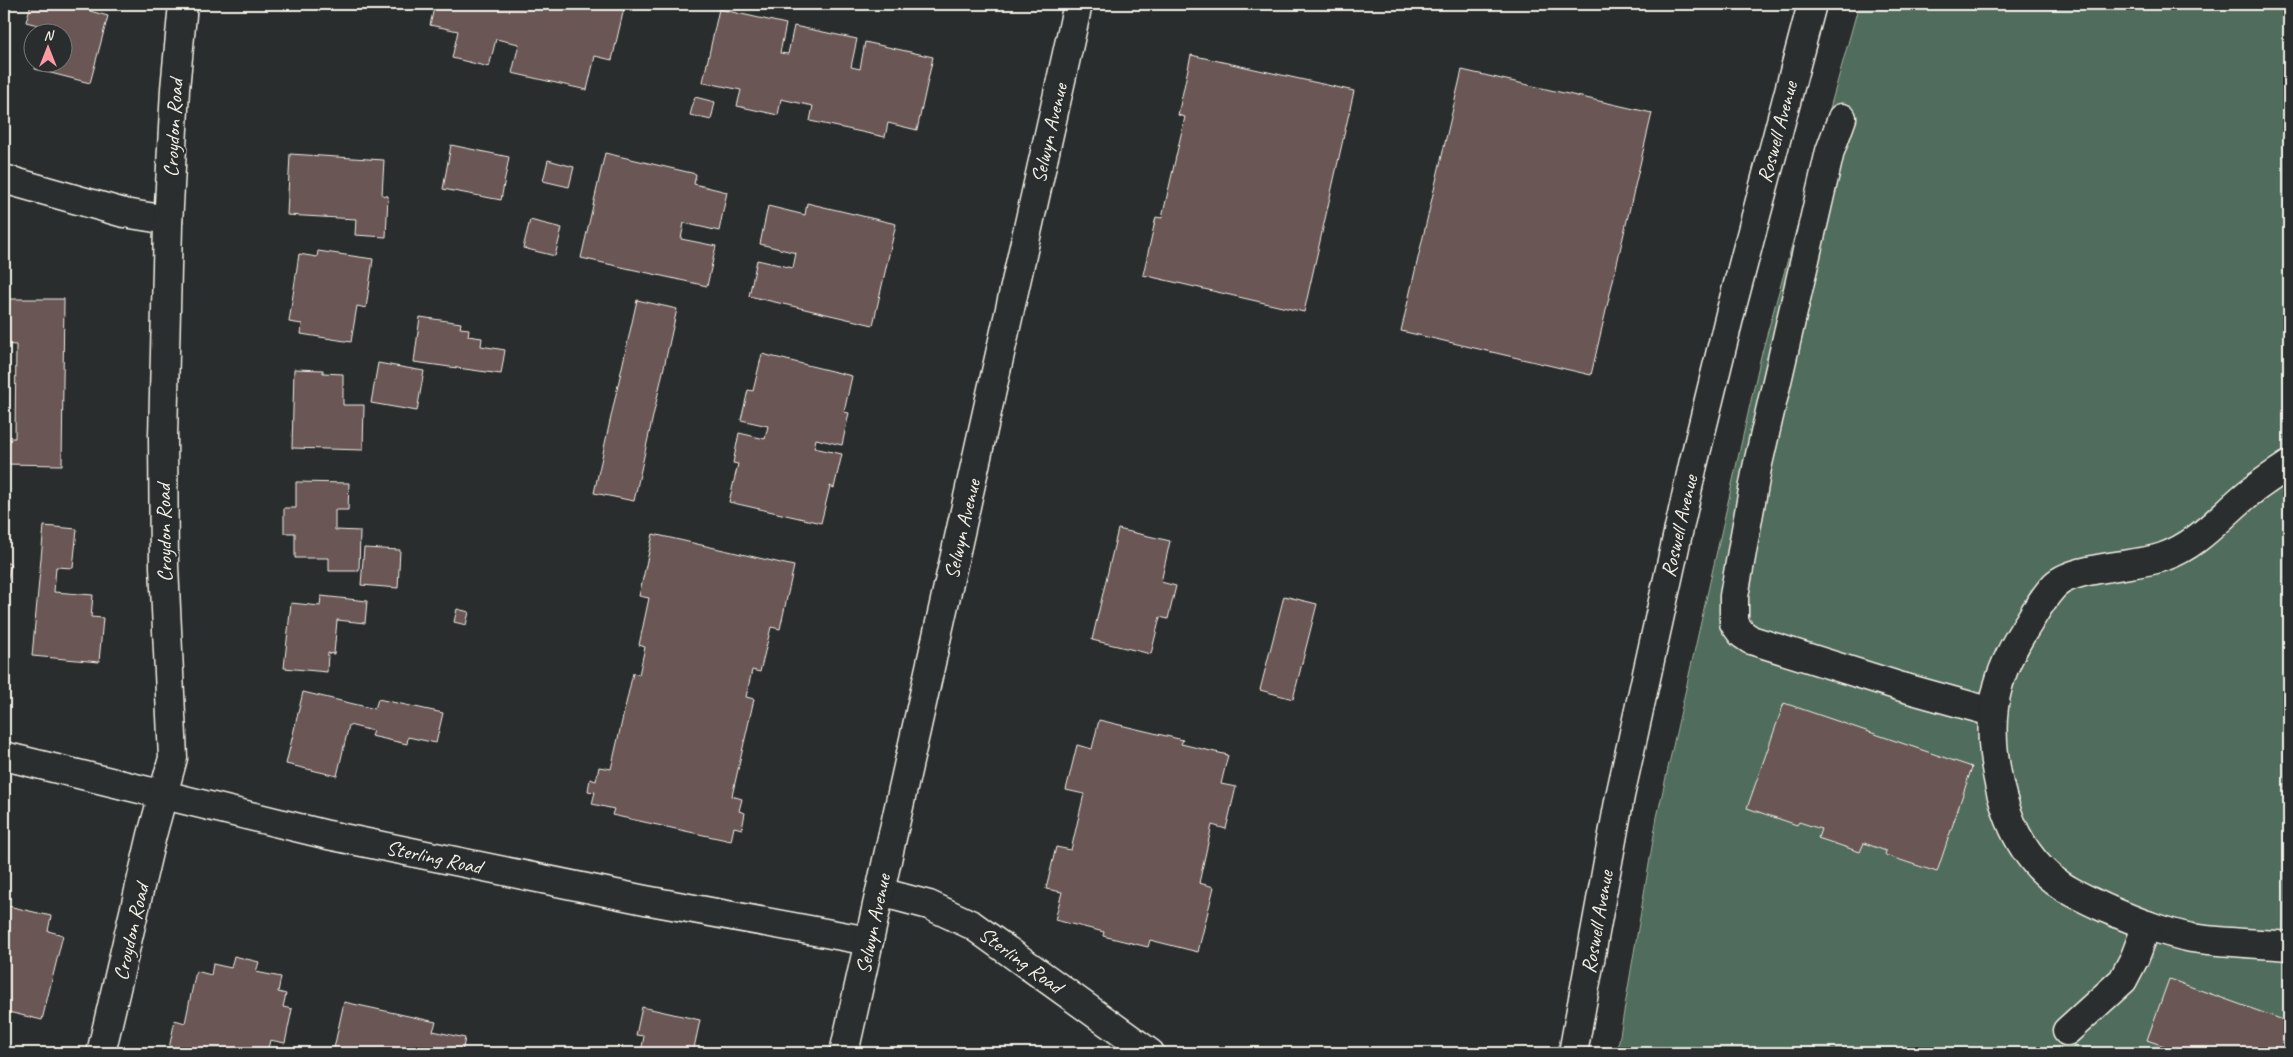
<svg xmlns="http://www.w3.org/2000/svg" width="2293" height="1057" font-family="Caveat,sans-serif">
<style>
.green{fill:#506c5b;stroke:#a2aea2}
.building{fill:#695755;stroke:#f4f1e8}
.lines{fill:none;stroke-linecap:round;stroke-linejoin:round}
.minor-casing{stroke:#f4f1e8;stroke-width:31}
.minor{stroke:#2a2d2e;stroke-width:28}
.labels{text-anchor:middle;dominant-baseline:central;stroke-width:4.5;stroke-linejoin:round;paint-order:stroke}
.street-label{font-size:21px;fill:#f4f1e8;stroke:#2a2d2e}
</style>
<rect width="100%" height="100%" fill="#2a2d2e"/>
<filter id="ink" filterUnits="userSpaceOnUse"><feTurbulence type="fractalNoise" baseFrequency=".02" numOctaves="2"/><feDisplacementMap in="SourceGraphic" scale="10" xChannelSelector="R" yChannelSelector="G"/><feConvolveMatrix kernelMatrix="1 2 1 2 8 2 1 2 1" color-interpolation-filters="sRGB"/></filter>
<g filter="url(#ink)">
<polygon class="green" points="1859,4 2289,4 2289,1053 1617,1053 1657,817 1761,356"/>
<g class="building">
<polygon points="4,4 12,4 4,29"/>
<polygon points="31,4 92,4 90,11 108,16 90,83 35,69 36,62 62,62 62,32 45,32 46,27 26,22"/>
<polygon points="435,4 625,4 612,60 595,56 587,90 512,73 519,44 496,39 489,67 452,58 458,31 430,25"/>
<polygon points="719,9 786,24 780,53 788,54 794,26 857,39 851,67 860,69 865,42 933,57 917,130 888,123 885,137 810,121 813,106 781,99 778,115 737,106 741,90 703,82"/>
<polygon points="1191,55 1354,91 1304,312 1143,275 1156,217 1162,218 1185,117 1178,115"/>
<polygon points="1462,70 1652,113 1591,375 1401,331"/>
<polygon points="695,97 715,102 711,120 690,115"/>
<polygon points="451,145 509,157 501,200 443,189"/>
<polygon points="605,153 696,174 694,184 727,192 719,231 684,223 681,239 716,246 707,286 581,258"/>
<polygon points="290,154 384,160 382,195 388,196 386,237 355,235 356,219 287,215"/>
<polygon points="548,160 574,167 569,187 543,181"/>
<polygon points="807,203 896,224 873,325 749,296 757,260 793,268 796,253 760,244 768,206 805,215"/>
<polygon points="530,220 562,228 555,256 523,248"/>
<polygon points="318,251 373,259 366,308 357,306 351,342 301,334 302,324 289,322 299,254 317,257"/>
<polygon points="4,299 64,299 62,465 4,464 4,438 15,438 16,345 4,344"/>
<polygon points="637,300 677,309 634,501 594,493"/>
<polygon points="420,317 461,323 460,328 469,329 468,336 482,338 481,346 505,350 501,374 414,362"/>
<polygon points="762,354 852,376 844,412 849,413 842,445 816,439 814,448 842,454 834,488 830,486 821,523 729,502 738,464 733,463 739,433 765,439 768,426 741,420 748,390 753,391"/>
<polygon points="378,363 424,371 417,411 371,403"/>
<polygon points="294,369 323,370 323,373 343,374 343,405 364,405 363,450 292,448"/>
<polygon points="296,482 349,483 348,510 335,510 335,530 360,531 359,571 329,571 329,558 295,558 295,533 284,533 284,508 296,508"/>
<polygon points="44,526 77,529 73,568 56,567 54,592 93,595 91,617 103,618 99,662 32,656"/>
<polygon points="1118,529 1170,541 1161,582 1176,586 1168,619 1160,617 1151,654 1092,640"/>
<polygon points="653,534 794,566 780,629 771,627 760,672 752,670 746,697 754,699 732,796 742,799 739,811 745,813 742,829 734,827 731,841 612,815 614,809 592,804 595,792 588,791 590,779 596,781 599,767 611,769 633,673 639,675 645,647 639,645 649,598 639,596"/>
<polygon points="364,548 400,550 398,588 361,585"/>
<polygon points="4,562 11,564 4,596"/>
<polygon points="321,596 367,601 365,623 337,620 334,654 328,653 327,672 284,668 291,603 320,606"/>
<polygon points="1284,596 1317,604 1293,699 1260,690"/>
<polygon points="457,609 469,612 466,625 454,622"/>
<polygon points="303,692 375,709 378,699 443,713 436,743 408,737 407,744 371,736 373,731 349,725 337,776 286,764"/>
<polygon points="1784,703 1972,767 1937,872 1885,855 1886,851 1864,843 1860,852 1818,838 1821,829 1799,822 1797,825 1747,808"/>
<polygon points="1099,720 1183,740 1181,744 1228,755 1221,784 1236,787 1226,829 1212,825 1199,883 1214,887 1198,952 1150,940 1148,947 1103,936 1104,932 1055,920 1062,892 1046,889 1056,847 1071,850 1084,794 1066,790 1077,745 1092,749"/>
<polygon points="4,905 51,916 48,931 63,935 42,1020 4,1011"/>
<polygon points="234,956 259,962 256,972 281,977 278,992 286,994 283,1007 292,1009 285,1043 270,1040 267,1053 168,1053 175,1020 185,1023 196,971 211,975 213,964 231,968"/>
<polygon points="2169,979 2289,1022 2289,1053 2164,1053 2167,1047 2147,1040"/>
<polygon points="344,1002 436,1022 433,1031 465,1038 462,1053 333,1053"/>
<polygon points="642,1007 700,1020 693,1053 641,1053 644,1036 636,1035"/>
</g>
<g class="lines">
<g class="minor-casing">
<g id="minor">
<polyline points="1842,118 1830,151 1757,468 1734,596 1734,623 1742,634 1751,640 1902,687 1992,712"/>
<polyline points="4,179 124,213 168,220"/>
<path d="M2289 465C2274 475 2258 485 2244 497 2217 520 2197 545 2163 557 2135 567 2071 566 2053 587 2044 597 2036 610 2029 622 2000 666 1988 702 1994 754 2000 804 2017 857 2062 886 2076 895 2092 902 2107 909 2135 921 2162 932 2192 938 2224 943 2257 943 2289 946"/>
<polyline points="4,756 328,835 645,900 869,941"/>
<polyline points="880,892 929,905 972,925 1150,1053"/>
<polyline points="2067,1031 2123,980 2135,957 2147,925"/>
<polyline points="101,1053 152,835 173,758 164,566 163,437 168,225 175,89 183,4"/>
<polyline points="844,1053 1078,4"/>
<polyline points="1573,1053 1620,796 1693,465 1730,314 1812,4"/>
</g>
</g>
<use href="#minor" class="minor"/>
</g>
</g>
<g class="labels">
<g class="street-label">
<text transform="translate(173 128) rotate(-87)">Croydon Road</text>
<text transform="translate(1777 132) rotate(-75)">Roswell Avenue</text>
<text transform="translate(1049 133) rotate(-77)">Selwyn Avenue</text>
<text transform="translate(1679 526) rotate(-77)">Roswell Avenue</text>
<text transform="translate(962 529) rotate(-77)">Selwyn Avenue</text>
<text transform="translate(164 533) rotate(-91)">Croydon Road</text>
<text transform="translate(434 857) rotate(12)">Sterling Road</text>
<text transform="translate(1597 922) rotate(-80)">Roswell Avenue</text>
<text transform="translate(873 924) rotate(-78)">Selwyn Avenue</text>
<text transform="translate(131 932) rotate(-77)">Croydon Road</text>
<text transform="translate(1021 960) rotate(36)">Sterling Road</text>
</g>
</g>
<rect width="2293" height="1057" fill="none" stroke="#2a2d2e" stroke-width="20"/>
<rect x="10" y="10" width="2273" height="1037" fill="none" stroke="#f4f1e8" stroke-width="2" filter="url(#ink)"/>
<g transform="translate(48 48)"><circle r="24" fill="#2a2d2e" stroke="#7b7b78"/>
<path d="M0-4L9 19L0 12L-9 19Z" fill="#ff9aa2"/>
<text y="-8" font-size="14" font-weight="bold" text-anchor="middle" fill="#f4f1e8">N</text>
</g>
</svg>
